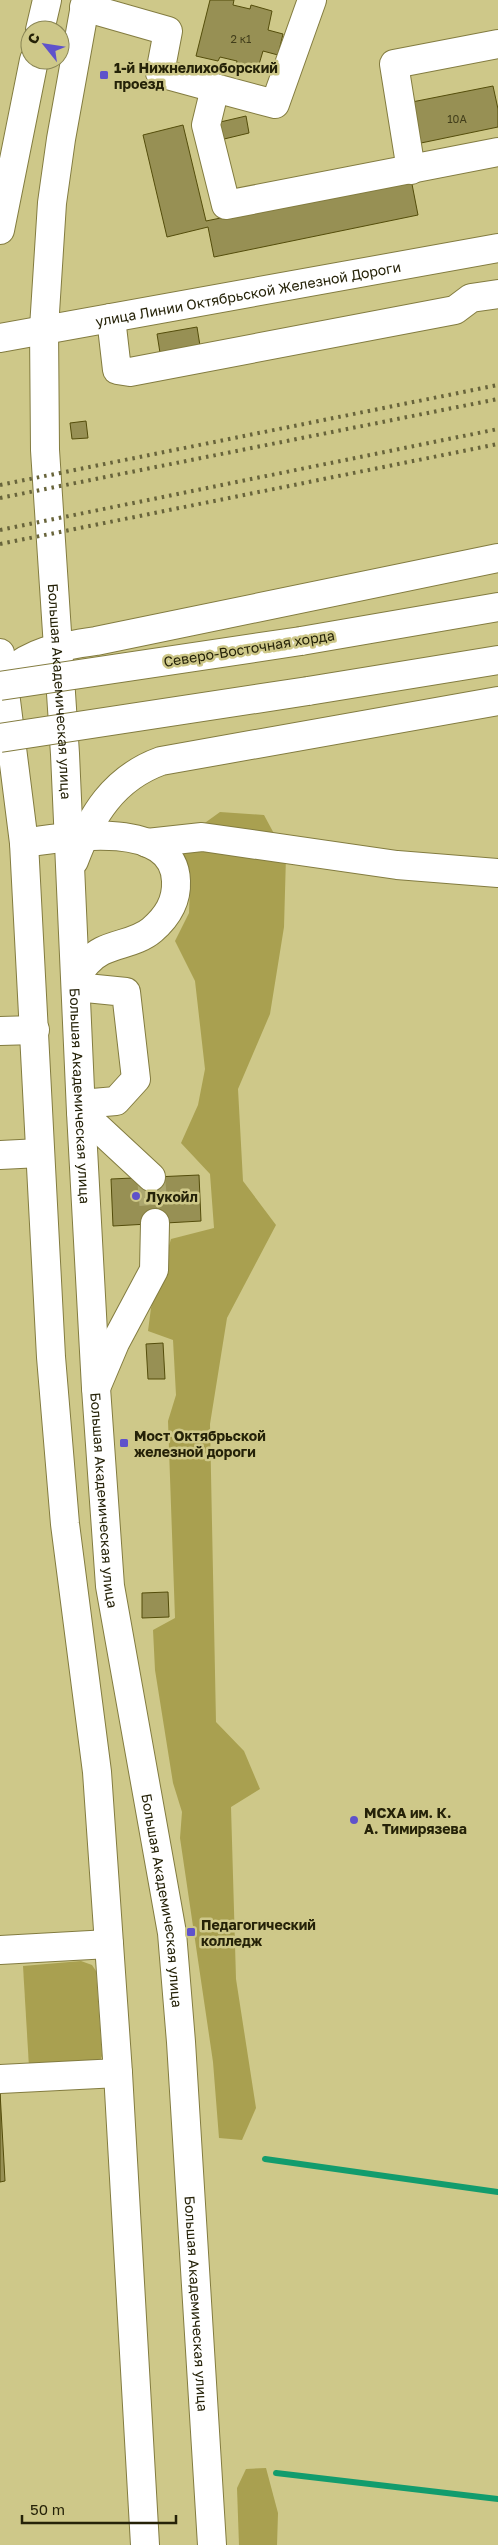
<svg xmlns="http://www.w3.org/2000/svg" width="498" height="2545" font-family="'Golos Text',sans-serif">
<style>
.green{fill:#a9a050}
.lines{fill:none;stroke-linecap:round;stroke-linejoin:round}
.stream{stroke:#129c6d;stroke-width:6}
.building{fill:#979054;stroke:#544d0b}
.minor-tunnel{stroke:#aca76f;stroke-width:28;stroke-dasharray:28 14;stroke-linecap:butt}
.minor-casing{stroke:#837c40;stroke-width:30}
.major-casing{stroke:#837c40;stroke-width:30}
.minor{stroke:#fff;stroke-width:28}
.major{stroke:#fff;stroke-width:28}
.rail{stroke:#68643b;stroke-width:4;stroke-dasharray:2.5 5;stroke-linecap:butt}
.major-bridge-casing{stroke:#837c40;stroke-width:30;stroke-linecap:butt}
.major-bridge{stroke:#fff;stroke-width:28}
.poi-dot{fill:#5f52cb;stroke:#cec889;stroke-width:2}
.labels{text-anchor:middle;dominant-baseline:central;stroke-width:5;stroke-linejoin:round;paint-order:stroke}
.number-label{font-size:11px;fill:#423e1b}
.poi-label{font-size:14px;font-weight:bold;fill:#252208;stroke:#cec889;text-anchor:start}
.street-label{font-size:14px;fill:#252208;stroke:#cec889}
</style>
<rect width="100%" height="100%" fill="#cec889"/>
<g class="green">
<polygon points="220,812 264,815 286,856 284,927 270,1014 238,1089 243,1181 276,1225 227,1318 210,1424 216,1722 244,1751 260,1789 231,1807 236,1979 256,2108 242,2140 219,2138 213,2062 180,1838 182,1812 173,1783 155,1670 153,1630 175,1618 168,1421 176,1395 173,1340 148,1331 151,1308 171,1239 214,1228 210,1174 181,1143 198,1105 205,1069 195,981 175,941 189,913 190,885 177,843"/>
<polygon points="81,1961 92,1965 96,1971 102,2056 100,2061 29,2067 23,1966"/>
<polygon points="266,2468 278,2513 277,2545 239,2545 237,2488 246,2469"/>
</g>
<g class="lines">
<g class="stream">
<polyline points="265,2159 498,2192"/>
<polyline points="276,2473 498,2499"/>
</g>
</g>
<g class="building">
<polygon points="210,0 234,0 233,5 250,9 251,5 272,11 268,30 283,34 278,55 263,51 257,71 236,65 237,61 220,57 218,61 196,56"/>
<polygon points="493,86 498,109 498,127 421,143 412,102"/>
<polygon points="246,116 249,133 220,140 216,123"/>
<polygon points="183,125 206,221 411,179 418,215 214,257 208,227 167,237 143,135"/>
<polygon points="197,327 201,352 161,359 157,334"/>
<polygon points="86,421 88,438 72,439 70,423"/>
<polygon points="199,1175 201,1221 113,1226 111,1179"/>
<polygon points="163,1343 165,1379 148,1379 146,1344"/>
<polygon points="168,1592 169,1617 142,1618 142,1593"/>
<polygon points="0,2092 5,2181 0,2182"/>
</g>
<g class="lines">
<polyline class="minor-tunnel" points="151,1177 155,1223"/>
<g class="minor-casing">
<g id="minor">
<polyline points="84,7 168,31 160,73 215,88 206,125 226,205 498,152"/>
<polyline points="215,88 275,104 312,0"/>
<polyline points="411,170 394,64 498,44"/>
<polyline points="111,318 117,370 130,372 455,310 471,298 498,294"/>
<path id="s1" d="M0 338 498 248"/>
<path d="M24 843C64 837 174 818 176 881 177 902 167 917 152 930 138 942 118 943 102 951 90 957 83 967 76 977"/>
<polyline points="147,843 202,837 397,865 498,873"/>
<polyline points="76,987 126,992 136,1079 116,1101 81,1104"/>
<polyline points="0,1031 35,1030"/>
<polyline points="81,1112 151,1177"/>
<polyline points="0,1155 40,1153"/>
<polyline points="96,1388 115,1343 154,1270 155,1223"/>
<polyline points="0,1950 109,1944"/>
<polyline points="0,2079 118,2073"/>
</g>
</g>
<g class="major-casing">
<g id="major">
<path id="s2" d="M86 0 61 139 52 203 44 328 45 450 65 754 81 1112 96 1388 110 1586 172 1933 181 2042 212 2545"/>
<polyline points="40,30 47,0"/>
<polyline points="0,230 34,60"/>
<polyline points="301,641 498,607"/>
<polyline points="0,653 24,843 51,1357 65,1524 97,1772 118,2073 145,2545"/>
<path d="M3 678C28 651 61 646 96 641L498 558"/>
<polyline points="308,691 498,660"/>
<path d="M74 861C91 815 114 778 161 761L498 701"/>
</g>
</g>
<use href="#minor" class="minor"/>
<use href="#major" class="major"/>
<g class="rail">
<polyline points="0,485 498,385"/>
<polyline points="0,498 498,399"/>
<polyline points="0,530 498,429"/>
<polyline points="0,544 498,444"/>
</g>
<g class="major-bridge-casing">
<g id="major-bridge">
<polyline points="0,686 301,641"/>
<polyline points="0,738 308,691"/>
</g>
</g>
<use href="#major-bridge" class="major-bridge"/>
</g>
<g class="poi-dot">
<rect x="99" y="70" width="10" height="10" rx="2.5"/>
<circle cx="136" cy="1196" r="5"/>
<rect x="119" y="1438" width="10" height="10" rx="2.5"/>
<circle cx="354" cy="1820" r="5"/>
<rect x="186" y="1927" width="10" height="10" rx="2.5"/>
</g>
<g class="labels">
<g class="number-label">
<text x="241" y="38">2 к1</text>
<text x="457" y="118">10А</text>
</g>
<g class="poi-label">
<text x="114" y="67">1-й Нижнелихоборский<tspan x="114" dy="16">проезд</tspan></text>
<text x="146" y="1196">Лукойл</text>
<text x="134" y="1435">Мост Октябрьской<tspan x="134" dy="16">железной дороги</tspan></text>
<text x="364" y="1812">МСХА им. К.<tspan x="364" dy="16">А. Тимирязева</tspan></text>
<text x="201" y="1924">Педагогический<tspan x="201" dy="16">колледж</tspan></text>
</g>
<g class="street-label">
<text stroke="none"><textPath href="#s1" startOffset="252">улица Линии Октябрьской Железной Дороги</textPath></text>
<text transform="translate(249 648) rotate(-9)">Северо-Восточная хорда</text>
<text stroke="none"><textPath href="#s2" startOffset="695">Большая Академическая улица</textPath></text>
<text stroke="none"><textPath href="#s2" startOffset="1100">Большая Академическая улица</textPath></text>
<text stroke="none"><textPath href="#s2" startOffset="1505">Большая Академическая улица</textPath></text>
<text stroke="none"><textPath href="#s2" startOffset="1910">Большая Академическая улица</textPath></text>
<text stroke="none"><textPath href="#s2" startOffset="2315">Большая Академическая улица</textPath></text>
</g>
</g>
<g transform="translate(45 45) rotate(300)"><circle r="24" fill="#cec889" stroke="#8a8655"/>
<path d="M0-4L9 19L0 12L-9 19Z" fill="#5f52cb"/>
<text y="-8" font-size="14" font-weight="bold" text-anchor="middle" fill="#252208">С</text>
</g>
<path d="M22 2515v8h154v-8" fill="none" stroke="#252208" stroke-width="2.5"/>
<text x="30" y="2515" font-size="15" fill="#252208" stroke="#cec889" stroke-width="4" paint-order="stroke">50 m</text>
</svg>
